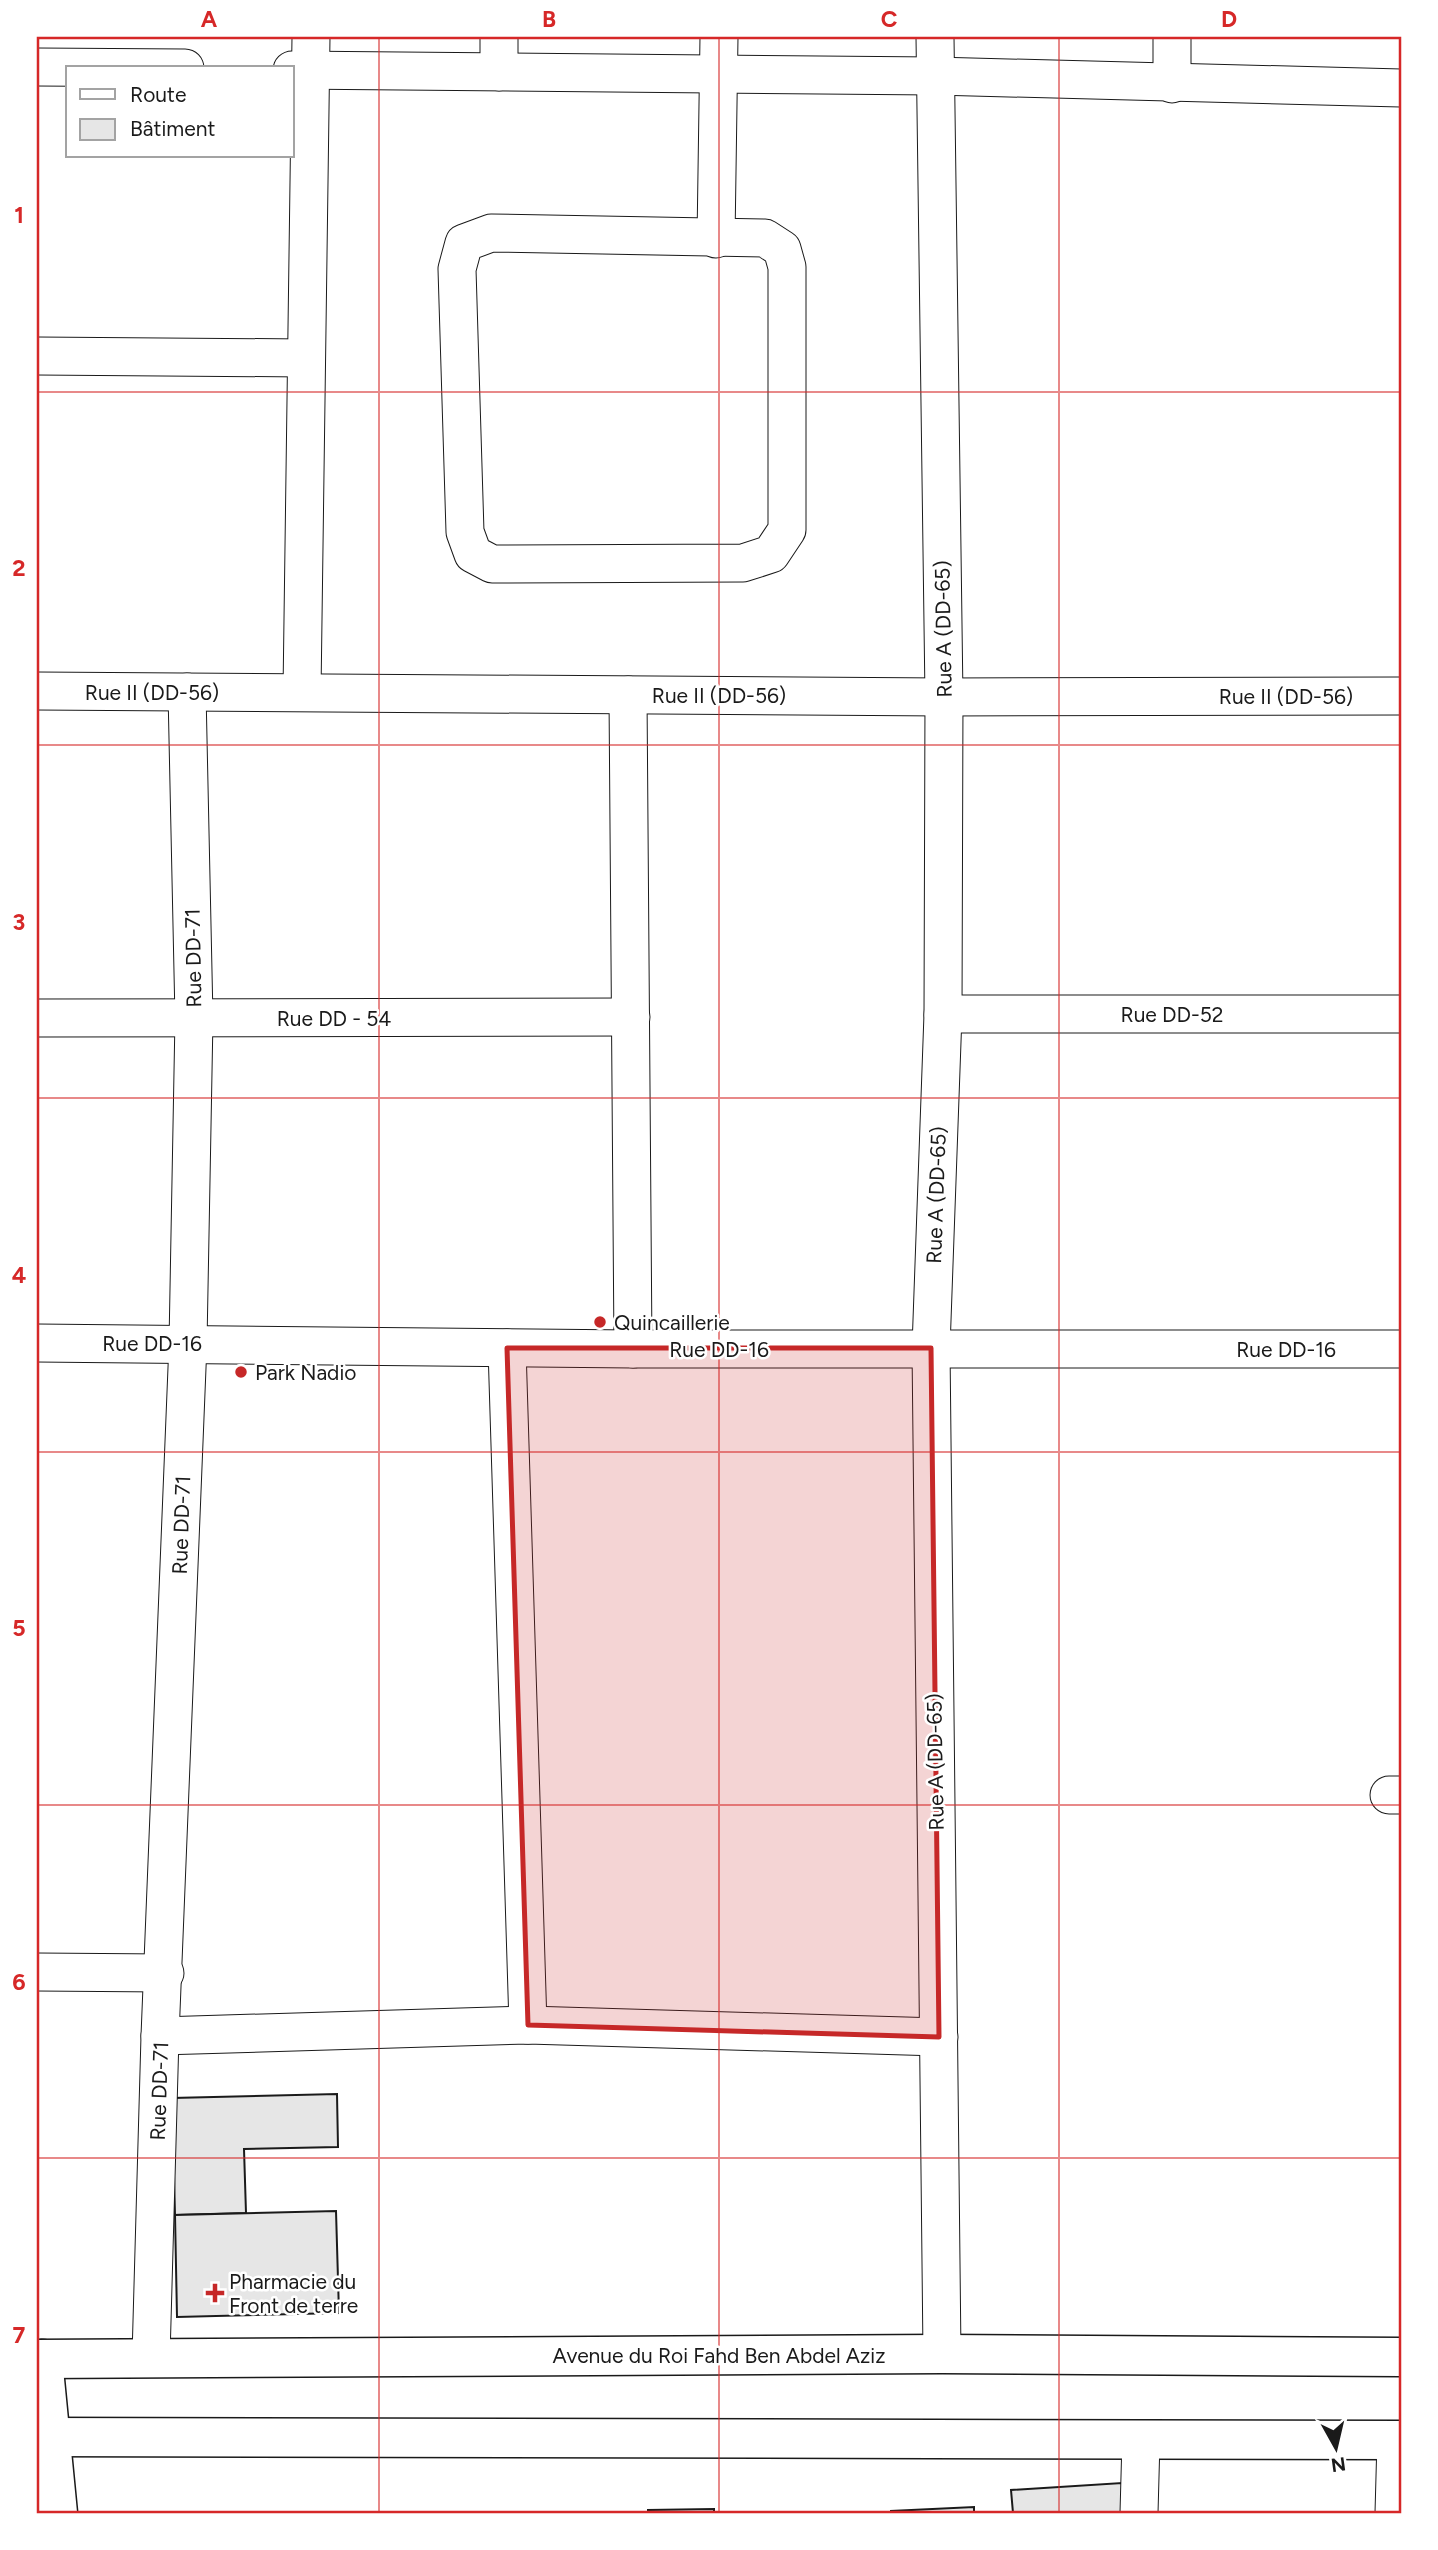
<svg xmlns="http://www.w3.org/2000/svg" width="1438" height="2550" font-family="Figtree,sans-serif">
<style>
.building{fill:#e6e6e6;stroke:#1a1a1a;stroke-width:2}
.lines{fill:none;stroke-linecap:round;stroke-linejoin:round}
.street-casing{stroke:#1a1a1a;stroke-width:39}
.secondary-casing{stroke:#1a1a1a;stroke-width:41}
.primary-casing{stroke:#1a1a1a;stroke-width:41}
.street{stroke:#fff;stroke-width:37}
.secondary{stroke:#fff;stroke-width:38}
.primary{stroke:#fff;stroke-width:38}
.marked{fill:#c62828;fill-opacity:0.2;stroke:#c62828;stroke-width:5;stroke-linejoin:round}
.grid{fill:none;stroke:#d62828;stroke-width:2;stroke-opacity:0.55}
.poi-dot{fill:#c62828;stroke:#fff;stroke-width:2.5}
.labels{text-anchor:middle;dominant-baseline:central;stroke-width:5;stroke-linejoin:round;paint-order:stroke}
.street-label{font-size:21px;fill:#1a1a1a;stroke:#fff}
.poi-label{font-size:21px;fill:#1a1a1a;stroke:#fff;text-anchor:start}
.neatline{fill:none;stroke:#d62828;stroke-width:2.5}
.grid-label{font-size:23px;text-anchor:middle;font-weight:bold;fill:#d62828}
</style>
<rect width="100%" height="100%" fill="#fff"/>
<g class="building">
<polygon points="337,2094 338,2147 244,2149 246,2213 175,2215 172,2098"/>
<polygon points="336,2211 339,2313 177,2317 175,2215"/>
<polygon points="1122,2483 1124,2513 1013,2513 1011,2490"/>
<polygon points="974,2507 974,2513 891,2513 891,2511"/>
<polygon points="714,2509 714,2513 648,2513 648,2510"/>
</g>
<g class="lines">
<g class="street-casing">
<g id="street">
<polyline points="499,37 499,72"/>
<polyline points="935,37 944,697 943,1014 931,1348 942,2354"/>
<polyline points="37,67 185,68"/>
<polyline points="292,70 935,76 1401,88"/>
<polyline points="1172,84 1172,37"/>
<polygon points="491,233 765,238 782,249 787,267 787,530 771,554 743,563 492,564 473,554 465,532 457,269 464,243"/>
<polyline points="716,239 719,37"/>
<polyline points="37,356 305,358"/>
<polyline points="37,691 944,697 1401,696"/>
<polyline points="302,692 311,37"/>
<polyline points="628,695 633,1349"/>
<polyline points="943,1014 1401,1014"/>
<polyline points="37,1018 631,1017"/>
<polyline points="37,1343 633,1349 1401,1349"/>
<polyline points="507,1348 528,2025"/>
<polyline points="1389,1795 1401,1795"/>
<polyline points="37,1972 165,1973"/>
<polyline points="160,2036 528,2025 939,2037"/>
<polyline points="151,2357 160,2036 188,1343 194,1018 187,692"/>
<polyline points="1139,2513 1141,2440"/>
<polyline points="1394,2513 1396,2440"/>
</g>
</g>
<g class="secondary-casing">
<polyline id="secondary" points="43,2359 58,2513"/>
</g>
<g class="primary-casing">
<g id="primary">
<polyline points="37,2359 942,2354 1401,2357"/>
<polyline points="37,2437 1401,2440"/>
</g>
</g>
<use href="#street" class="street"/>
<use href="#secondary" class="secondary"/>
<use href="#primary" class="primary"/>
</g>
<path class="marked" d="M507 1348H931L939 2037 528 2025Z"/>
<path class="grid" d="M379 37V2513M719 37V2513M1059 37V2513M37 392H1401M37 745H1401M37 1098H1401M37 1452H1401M37 1805H1401M37 2158H1401"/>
<g class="poi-dot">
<circle cx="600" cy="1322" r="7"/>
<circle cx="241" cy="1372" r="7"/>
<path d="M211.5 2282.5h7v7h7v7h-7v7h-7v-7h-7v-7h7z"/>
</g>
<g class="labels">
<g class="street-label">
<text transform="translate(943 629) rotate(-91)">Rue A (DD-65)</text>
<text x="152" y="692">Rue II (DD-56)</text>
<text x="719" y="695">Rue II (DD-56)</text>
<text x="1286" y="696">Rue II (DD-56)</text>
<text transform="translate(193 958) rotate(-91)">Rue DD-71</text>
<text x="1172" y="1014">Rue DD-52</text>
<text x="334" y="1018">Rue DD - 54</text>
<text transform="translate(936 1195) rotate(-88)">Rue A (DD-65)</text>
<text x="152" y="1343">Rue DD-16</text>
<text x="719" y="1349">Rue DD-16</text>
<text x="1286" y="1349">Rue DD-16</text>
<text transform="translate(181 1525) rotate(-88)">Rue DD-71</text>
<text transform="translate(935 1762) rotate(-91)">Rue A (DD-65)</text>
<text transform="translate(159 2091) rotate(-88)">Rue DD-71</text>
<text x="719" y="2355">Avenue du Roi Fahd Ben Abdel Aziz</text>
</g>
<g class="poi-label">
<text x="614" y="1322">Quincaillerie</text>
<text x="255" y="1372">Park Nadio</text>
<text x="229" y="2281">Pharmacie du<tspan x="229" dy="24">Front de terre</tspan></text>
</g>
</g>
<rect width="1438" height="2550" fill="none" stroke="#ffffff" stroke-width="77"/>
<rect x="66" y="66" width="228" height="91" fill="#ffffff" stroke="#a3a3a3" stroke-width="2"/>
<rect x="80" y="89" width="35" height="10" fill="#ffffff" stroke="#a3a3a3" stroke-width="2"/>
<text x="130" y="102" font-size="21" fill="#1a1a1a">Route</text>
<rect x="80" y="119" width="35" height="21" fill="#e6e6e6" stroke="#a3a3a3" stroke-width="2"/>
<text x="130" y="136" font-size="21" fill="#1a1a1a">Bâtiment</text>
<g transform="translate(1336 2448) rotate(172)" stroke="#ffffff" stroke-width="5" paint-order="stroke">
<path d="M0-5L12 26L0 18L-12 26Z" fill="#1a1a1a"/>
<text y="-10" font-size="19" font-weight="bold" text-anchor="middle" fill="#1a1a1a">N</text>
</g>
<rect x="38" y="38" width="1362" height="2474" class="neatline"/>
<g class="grid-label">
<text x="209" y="27">A</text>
<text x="549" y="27">B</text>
<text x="889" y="27">C</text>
<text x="1229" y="27">D</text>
<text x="19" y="223">1</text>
<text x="19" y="576">2</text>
<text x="19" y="930">3</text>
<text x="19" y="1283">4</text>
<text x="19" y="1636">5</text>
<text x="19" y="1990">6</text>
<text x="19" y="2343">7</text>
</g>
</svg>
